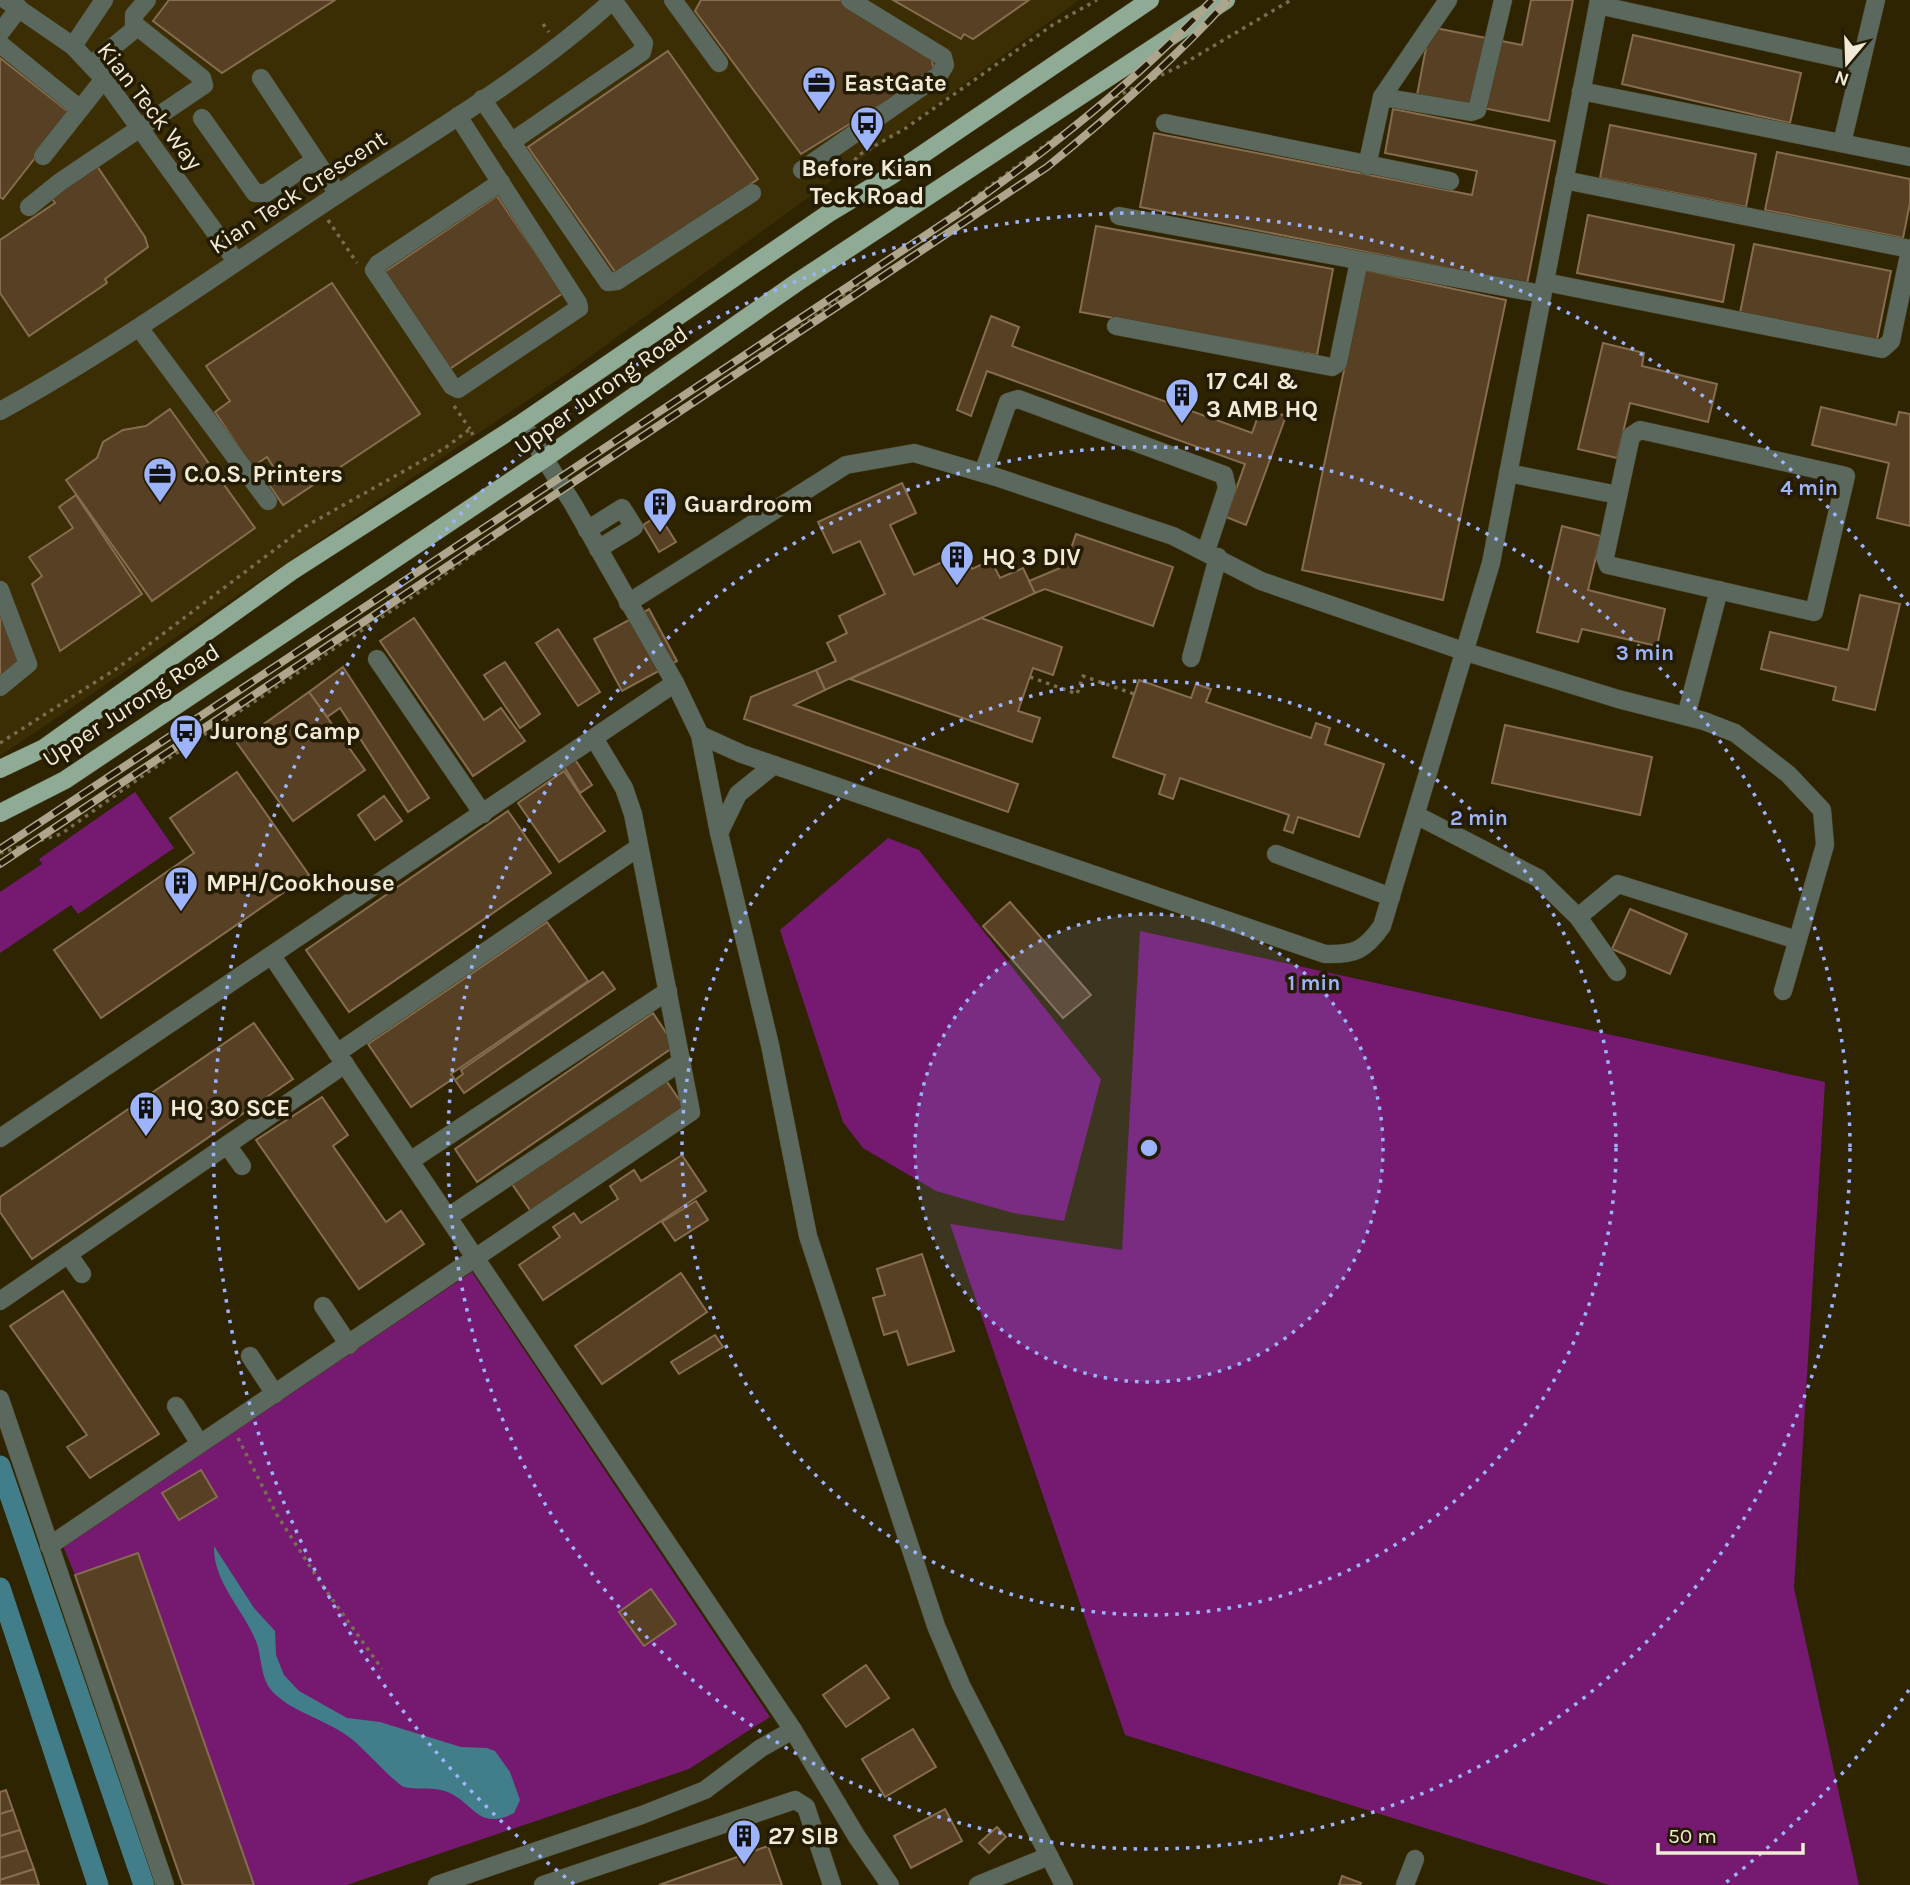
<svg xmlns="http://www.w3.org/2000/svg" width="1910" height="1885" font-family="Karla,sans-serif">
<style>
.built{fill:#3b2d04}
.green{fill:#751a70}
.water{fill:#417e89}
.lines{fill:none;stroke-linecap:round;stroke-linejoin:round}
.canal{stroke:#417e89;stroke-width:21}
.building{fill:#574024;stroke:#866d50;stroke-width:2}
.minor-casing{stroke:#4a401f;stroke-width:19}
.major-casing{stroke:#4a401f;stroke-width:19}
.path{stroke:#776e51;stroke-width:3.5;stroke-dasharray:3.5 5;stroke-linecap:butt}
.minor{stroke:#5b685d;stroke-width:18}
.major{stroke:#90ab95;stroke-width:18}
.rail-casing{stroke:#ada68d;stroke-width:8}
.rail{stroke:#231b02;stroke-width:5;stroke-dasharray:16;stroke-linecap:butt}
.ring{fill:none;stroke:#9db4fd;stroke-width:3.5;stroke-dasharray:3.5 7}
.labels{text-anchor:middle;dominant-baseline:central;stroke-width:7;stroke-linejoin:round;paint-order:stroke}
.poi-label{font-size:24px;font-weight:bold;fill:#f0ead7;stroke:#231b02;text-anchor:start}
.street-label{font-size:24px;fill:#f0ead7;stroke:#231b02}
.centre{fill:#9db4fd;stroke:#231b02;stroke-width:3.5}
.ring-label{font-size:21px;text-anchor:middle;font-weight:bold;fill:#9db4fd;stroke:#231b02;stroke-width:7;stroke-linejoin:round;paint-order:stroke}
</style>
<rect width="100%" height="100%" fill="#2f2401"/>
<polygon class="built" points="0,0 1079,0 565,375 0,756"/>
<g class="green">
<polygon points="135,792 174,848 78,914 71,905 0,953 0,892 42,864 39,859"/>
<polygon points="888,838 919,850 1101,1079 1064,1221 1013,1213 936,1191 863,1148 843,1122 780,930"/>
<polygon points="1140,931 1825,1082 1794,1588 1859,1885 1609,1885 1125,1735 950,1224 1122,1250"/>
<polygon points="472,1272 770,1717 689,1769 347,1885 254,1885 139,1554 75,1575 63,1546"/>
</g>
<path class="water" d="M214 1546 254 1608 275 1631 276 1655 284 1675 299 1691 347 1718 380 1722 461 1747 487 1748 495 1751 510 1772 520 1800 514 1813C475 1833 474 1798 441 1790 429 1787 415 1790 404 1787 396 1784 363 1748 353 1740 329 1720 292 1713 272 1691 260 1678 262 1656 256 1641 243 1609 213 1582 214 1546Z"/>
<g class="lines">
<g class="canal">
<polyline points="0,1466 144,1885"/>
<polyline points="0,1588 98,1885"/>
</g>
</g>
<g class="building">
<polygon points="169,0 335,0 222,73 153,21"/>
<polygon points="701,0 840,0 931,54 934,72 801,154 695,11"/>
<polygon points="893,0 1029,0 973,39 964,34 961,39"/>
<polygon points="1531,0 1573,0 1549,121 1417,95 1430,27 1522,45"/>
<polygon points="1633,35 1801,73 1790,123 1622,84"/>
<polygon points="668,51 758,179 618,276 528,147"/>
<polygon points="0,58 70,113 3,199 0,197"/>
<polygon points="1393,109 1555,141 1527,284 1140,207 1154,133 1472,195 1477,171 1385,153"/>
<polygon points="1610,125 1756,154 1746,207 1600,178"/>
<polygon points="1777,152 1910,179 1910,203 1903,238 1765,210"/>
<polygon points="97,166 145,237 148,247 105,279 107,283 29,336 0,293 0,240 55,203 51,197"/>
<polygon points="497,196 563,293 448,370 383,273"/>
<polygon points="1588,215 1734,245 1723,302 1577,273"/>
<polygon points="1096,226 1333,269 1317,355 1080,312"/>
<polygon points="1754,244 1891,271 1877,340 1740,313"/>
<polygon points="1365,270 1506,300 1443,600 1302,570"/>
<polygon points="332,283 420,414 283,505 268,483 279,476 267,457 252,467 215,412 230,401 206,366"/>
<polygon points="991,316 1019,327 1012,346 1252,433 1261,408 1286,416 1246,525 1226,517 1245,464 987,371 971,416 957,410"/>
<polygon points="1603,343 1644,353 1642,366 1717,384 1708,422 1630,403 1617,458 1578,449"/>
<polygon points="1821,407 1896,425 1899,412 1910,414 1910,526 1877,518 1889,463 1812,445"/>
<polygon points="170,409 255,528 152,601 66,480 97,458 103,442 123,430 146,426"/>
<polygon points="902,483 916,513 890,525 914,575 964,552 972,569 991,560 1000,578 1023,568 1035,593 825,690 816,670 836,661 827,643 847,633 839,616 885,594 860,541 833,553 818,522"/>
<polygon points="76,495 142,594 60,651 32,584 42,576 29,557 73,528 59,507"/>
<polygon points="659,515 676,542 659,552 643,525"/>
<polygon points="1562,526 1601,536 1588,590 1665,609 1657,646 1582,629 1578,642 1537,632"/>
<polygon points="1076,534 1173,567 1153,626 1045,589 1035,593 1029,581 1065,566"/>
<polygon points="1860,595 1900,604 1875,710 1833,700 1836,687 1761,669 1770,632 1848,650"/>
<polygon points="0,605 25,667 0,684"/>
<polygon points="649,609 677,661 622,691 594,639"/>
<polygon points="414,618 484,720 501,708 525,741 473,776 380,641"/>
<polygon points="981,618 1062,647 1053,675 1033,668 1018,711 1040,718 1032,742 850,679"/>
<polygon points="558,629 600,692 578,706 536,643"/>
<polygon points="505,662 540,714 520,728 484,675"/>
<polygon points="343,667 429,798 408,812 340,708 327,717 309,692"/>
<polygon points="816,670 825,690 794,705 1018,784 1008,812 744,719 751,697"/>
<polygon points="1139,680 1191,698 1196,684 1211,689 1206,702 1311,738 1316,723 1330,728 1325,744 1384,764 1359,837 1298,817 1293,833 1284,830 1289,815 1180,778 1173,799 1159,794 1165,775 1113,757"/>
<polygon points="309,692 365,770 293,821 237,743"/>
<polygon points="1505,725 1652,757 1640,815 1492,783"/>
<polygon points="574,758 592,785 580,793 563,765"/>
<polygon points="564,771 605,831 559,862 518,803"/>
<polygon points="237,772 309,875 101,1018 54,950 194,853 170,818"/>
<polygon points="384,796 402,821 375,840 358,815"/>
<polygon points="508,811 551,873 349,1012 306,950"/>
<polygon points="1010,902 1091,995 1063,1018 983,926"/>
<polygon points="1630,909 1687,934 1670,974 1612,949"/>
<polygon points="547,922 588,981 451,1074 454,1078 411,1107 368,1044"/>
<polygon points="603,972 615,989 464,1093 455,1080 463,1074 461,1070"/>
<polygon points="653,1013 675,1046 477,1182 455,1149"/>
<polygon points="254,1023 293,1079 32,1259 0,1212 0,1197"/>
<polygon points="665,1079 685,1108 532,1213 512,1184"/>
<polygon points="322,1097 348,1135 333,1146 386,1222 401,1211 424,1244 359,1289 256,1140"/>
<polygon points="682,1155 706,1191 543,1300 519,1265 560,1237 553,1227 574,1213 581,1223 618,1199 610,1186 634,1170 641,1181"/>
<polygon points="696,1201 708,1220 675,1241 662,1222"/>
<polygon points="922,1254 954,1351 908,1365 897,1331 884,1335 873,1298 885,1295 877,1269"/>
<polygon points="681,1273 707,1312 602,1384 575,1346"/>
<polygon points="63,1291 159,1434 90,1478 67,1447 87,1435 10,1326"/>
<polygon points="715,1335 723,1347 679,1374 671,1362"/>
<polygon points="201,1470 217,1497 179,1520 162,1493"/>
<polygon points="138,1553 254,1885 183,1885 75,1575"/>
<polygon points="651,1589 676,1624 644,1646 619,1612"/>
<polygon points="866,1665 889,1698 846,1727 823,1695"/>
<polygon points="913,1729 936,1767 885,1797 862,1759"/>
<polygon points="6,1790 13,1810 0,1814 0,1792"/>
<polygon points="945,1809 962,1841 911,1868 894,1836"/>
<polygon points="13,1810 20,1830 0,1836 0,1814"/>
<polygon points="997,1827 1006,1837 989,1853 979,1843"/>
<polygon points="20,1830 27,1850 0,1858 0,1836"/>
<polygon points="768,1846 782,1885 659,1885"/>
<polygon points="27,1850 34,1869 0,1880 0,1858"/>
<polygon points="34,1869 39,1885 0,1885 0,1880"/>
<polygon points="1342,1876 1361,1883 1360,1885 1339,1885"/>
</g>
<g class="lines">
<g class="minor-casing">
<g id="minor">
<polyline points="6,0 73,46 104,79 236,261"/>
<polyline points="673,0 719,63"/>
<polyline points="1598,5 1861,63"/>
<polyline points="0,33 19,8"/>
<polyline points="0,44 80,109"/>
<polyline points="73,46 104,0"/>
<polyline points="91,65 136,28"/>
<polyline points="261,78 338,194"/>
<polyline points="1581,91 1910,157"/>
<polyline points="1382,97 1471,112 1477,110 1503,0"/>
<polyline points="482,99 608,282 617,281 752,193"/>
<polyline points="458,116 474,141 578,303 579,308 458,389 452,386 374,270 378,264 501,182"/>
<polyline points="202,118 255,193 266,193 315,160"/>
<polyline points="1165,123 1450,181"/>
<polyline points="511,142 642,52 644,43 613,0"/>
<polyline points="1842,143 1876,0"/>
<polyline points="43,156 104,79"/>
<polyline points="1367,166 1382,97 1448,0"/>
<polyline points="802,170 939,75 945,65 943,57 850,0"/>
<polyline points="1564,180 1910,249"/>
<polyline points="29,207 60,182 204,85 202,78 134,24 134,15 147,0"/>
<polyline points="1119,216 1542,294"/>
<polyline points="1545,282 1882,349 1891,341 1910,250"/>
<polyline points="1116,326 1332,367 1338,363 1359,261"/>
<polyline points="140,329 268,501"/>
<path d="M0 411C117 347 224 269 335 196 429 134 530 76 613 0"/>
<polyline points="522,423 573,504 675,683 700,735 719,833 770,1045 808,1236 936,1626 961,1685 1064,1885"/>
<polygon points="1640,430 1846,476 1814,612 1608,565 1605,557 1631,436"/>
<polyline points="983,473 1008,402 1018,399 1224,475 1227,488 1206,551"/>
<polyline points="1508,473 1618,495"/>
<polyline points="587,530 622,508 634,527 598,549"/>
<polyline points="0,590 28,664 0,687"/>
<polyline points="628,603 846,465 914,453 996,477 1173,536 1261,581 1466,652 1618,699 1704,721 1735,733 1788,774 1822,810 1825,845 1783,991"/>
<polyline points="1191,658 1218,557"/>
<polyline points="377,659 483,814"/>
<polyline points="1686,716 1719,590"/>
<path d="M700 735 742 754 1325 954C1355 955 1365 950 1382 926L1491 563 1599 0"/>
<polyline points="1416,815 1538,878 1578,917 1617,972"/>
<polyline points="719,833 738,794 774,765"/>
<polyline points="1276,854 1391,897"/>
<polyline points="1578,917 1618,884 1797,940"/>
<polyline points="272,956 793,1730 857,1837 890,1885"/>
<polyline points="337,1053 639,847"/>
<polyline points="0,1138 675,683"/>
<polyline points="227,1145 242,1166"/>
<polyline points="410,1161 668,991"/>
<polyline points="448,1217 682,1061"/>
<polyline points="68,1254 82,1274"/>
<polyline points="0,1301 345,1064"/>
<polyline points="323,1306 349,1345"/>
<polyline points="250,1356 275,1394"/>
<polyline points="0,1399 165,1885"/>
<polyline points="176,1406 200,1444"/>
<polyline points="49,1546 691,1112 633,814 624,788 594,738"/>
<polyline points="437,1885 642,1815 705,1790 761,1748 793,1730"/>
<polyline points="543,1885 795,1800 806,1807 832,1885"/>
<polyline points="978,1885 1049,1856"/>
<polyline points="1405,1885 1415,1859"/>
</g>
</g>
<g class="major-casing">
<g id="major">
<polyline points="0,769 44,748 292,571 522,423 829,213 892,175 1150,0"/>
<polyline points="0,813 65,780 544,459 799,281 1226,0"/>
</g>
</g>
<g class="path">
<polyline points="543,24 549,32"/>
<polyline points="1115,97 1178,67 1291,0"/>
<polyline points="848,176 857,156 906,128 1054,24 1097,0"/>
<polyline points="328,220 357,263"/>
<polyline points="454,406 470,429"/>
<polyline points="576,479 795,331 1060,134"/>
<polyline points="1030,677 1077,694 1083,676 1134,694"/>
<polyline points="0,743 119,667 306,526 445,448 470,429 473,435"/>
<polyline points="0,853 61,834 148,772 430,585 550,498"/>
<polyline points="238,1438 277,1515 320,1582 382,1669"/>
</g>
<use href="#minor" class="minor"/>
<use href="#major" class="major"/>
<g class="rail-casing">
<g id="rail">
<path d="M0 849 959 213C1049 149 1137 81 1212 0"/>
<path d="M0 864 1047 167C1111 115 1173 61 1228 0"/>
</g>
</g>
<use href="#rail" class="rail"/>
</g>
<circle cx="1149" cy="1148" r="234" fill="#9db4fd" fill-opacity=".12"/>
<g class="ring">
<circle cx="1149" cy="1148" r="234"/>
<circle cx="1149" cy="1148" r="467"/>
<circle cx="1149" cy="1148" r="701"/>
<path d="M1909 1690A934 934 0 0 1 1724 1884M574 1884A934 934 0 1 1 1909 606"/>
</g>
<defs>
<g id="office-pin" transform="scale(1.75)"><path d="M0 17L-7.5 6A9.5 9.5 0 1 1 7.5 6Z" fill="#9db4fd" stroke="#231b02"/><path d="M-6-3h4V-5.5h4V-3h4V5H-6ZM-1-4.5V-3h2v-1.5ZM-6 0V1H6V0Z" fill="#111"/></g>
<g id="bus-pin" transform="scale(1.75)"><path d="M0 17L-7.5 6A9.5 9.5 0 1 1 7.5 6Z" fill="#9db4fd" stroke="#231b02"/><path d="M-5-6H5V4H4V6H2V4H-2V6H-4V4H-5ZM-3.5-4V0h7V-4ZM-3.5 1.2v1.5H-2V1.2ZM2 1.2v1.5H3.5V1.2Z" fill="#111"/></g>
<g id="building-pin" transform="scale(1.75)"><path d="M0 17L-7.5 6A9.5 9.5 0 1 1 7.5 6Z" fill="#9db4fd" stroke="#231b02"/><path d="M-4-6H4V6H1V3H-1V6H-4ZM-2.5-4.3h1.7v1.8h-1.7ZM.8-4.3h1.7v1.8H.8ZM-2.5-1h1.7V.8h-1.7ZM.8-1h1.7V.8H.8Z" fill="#111"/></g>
</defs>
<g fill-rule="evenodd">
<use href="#office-pin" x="819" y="83"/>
<use href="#bus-pin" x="867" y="123"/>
<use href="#building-pin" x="1182" y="395"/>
<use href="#office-pin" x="160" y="474"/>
<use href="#building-pin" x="660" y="504"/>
<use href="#building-pin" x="957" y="557"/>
<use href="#bus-pin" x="186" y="731"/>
<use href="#building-pin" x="181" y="883"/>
<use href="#building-pin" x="146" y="1108"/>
<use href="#building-pin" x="744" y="1836"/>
</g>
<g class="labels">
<g class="poi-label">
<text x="844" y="83">EastGate</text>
<text x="867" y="168" text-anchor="middle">Before Kian<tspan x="867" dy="28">Teck Road</tspan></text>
<text x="1206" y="381">17 C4I &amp;<tspan x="1206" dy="28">3 AMB HQ</tspan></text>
<text x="184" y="474">C.O.S. Printers</text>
<text x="684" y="504">Guardroom</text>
<text x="982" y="557">HQ 3 DIV</text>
<text x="210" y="731">Jurong Camp</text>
<text x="206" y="883">MPH/Cookhouse</text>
<text x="170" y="1108">HQ 30 SCE</text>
<text x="768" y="1836">27 SIB</text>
</g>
<g class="street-label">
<text transform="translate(150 106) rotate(52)">Kian Teck Way</text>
<text transform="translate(298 192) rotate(-33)">Kian Teck Crescent</text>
<text transform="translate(601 390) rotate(-35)">Upper Jurong Road</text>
<text transform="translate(131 705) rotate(-33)">Upper Jurong Road</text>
</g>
</g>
<circle cx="1149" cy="1148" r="10" class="centre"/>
<g class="ring-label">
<text x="1809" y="495">4 min</text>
<text x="1645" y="660">3 min</text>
<text x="1479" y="825">2 min</text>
<text x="1314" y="990">1 min</text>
</g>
<g transform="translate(1847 63) rotate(199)" stroke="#231b02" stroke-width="5" paint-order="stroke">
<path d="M0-5L12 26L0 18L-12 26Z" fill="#f0ead7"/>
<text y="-10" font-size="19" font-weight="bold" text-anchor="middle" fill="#f0ead7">N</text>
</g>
<path d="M1658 1843v10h145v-10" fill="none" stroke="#f0ead7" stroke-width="3.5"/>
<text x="1668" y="1843" font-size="21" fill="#f0ead7" stroke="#231b02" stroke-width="5" paint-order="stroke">50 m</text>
</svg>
